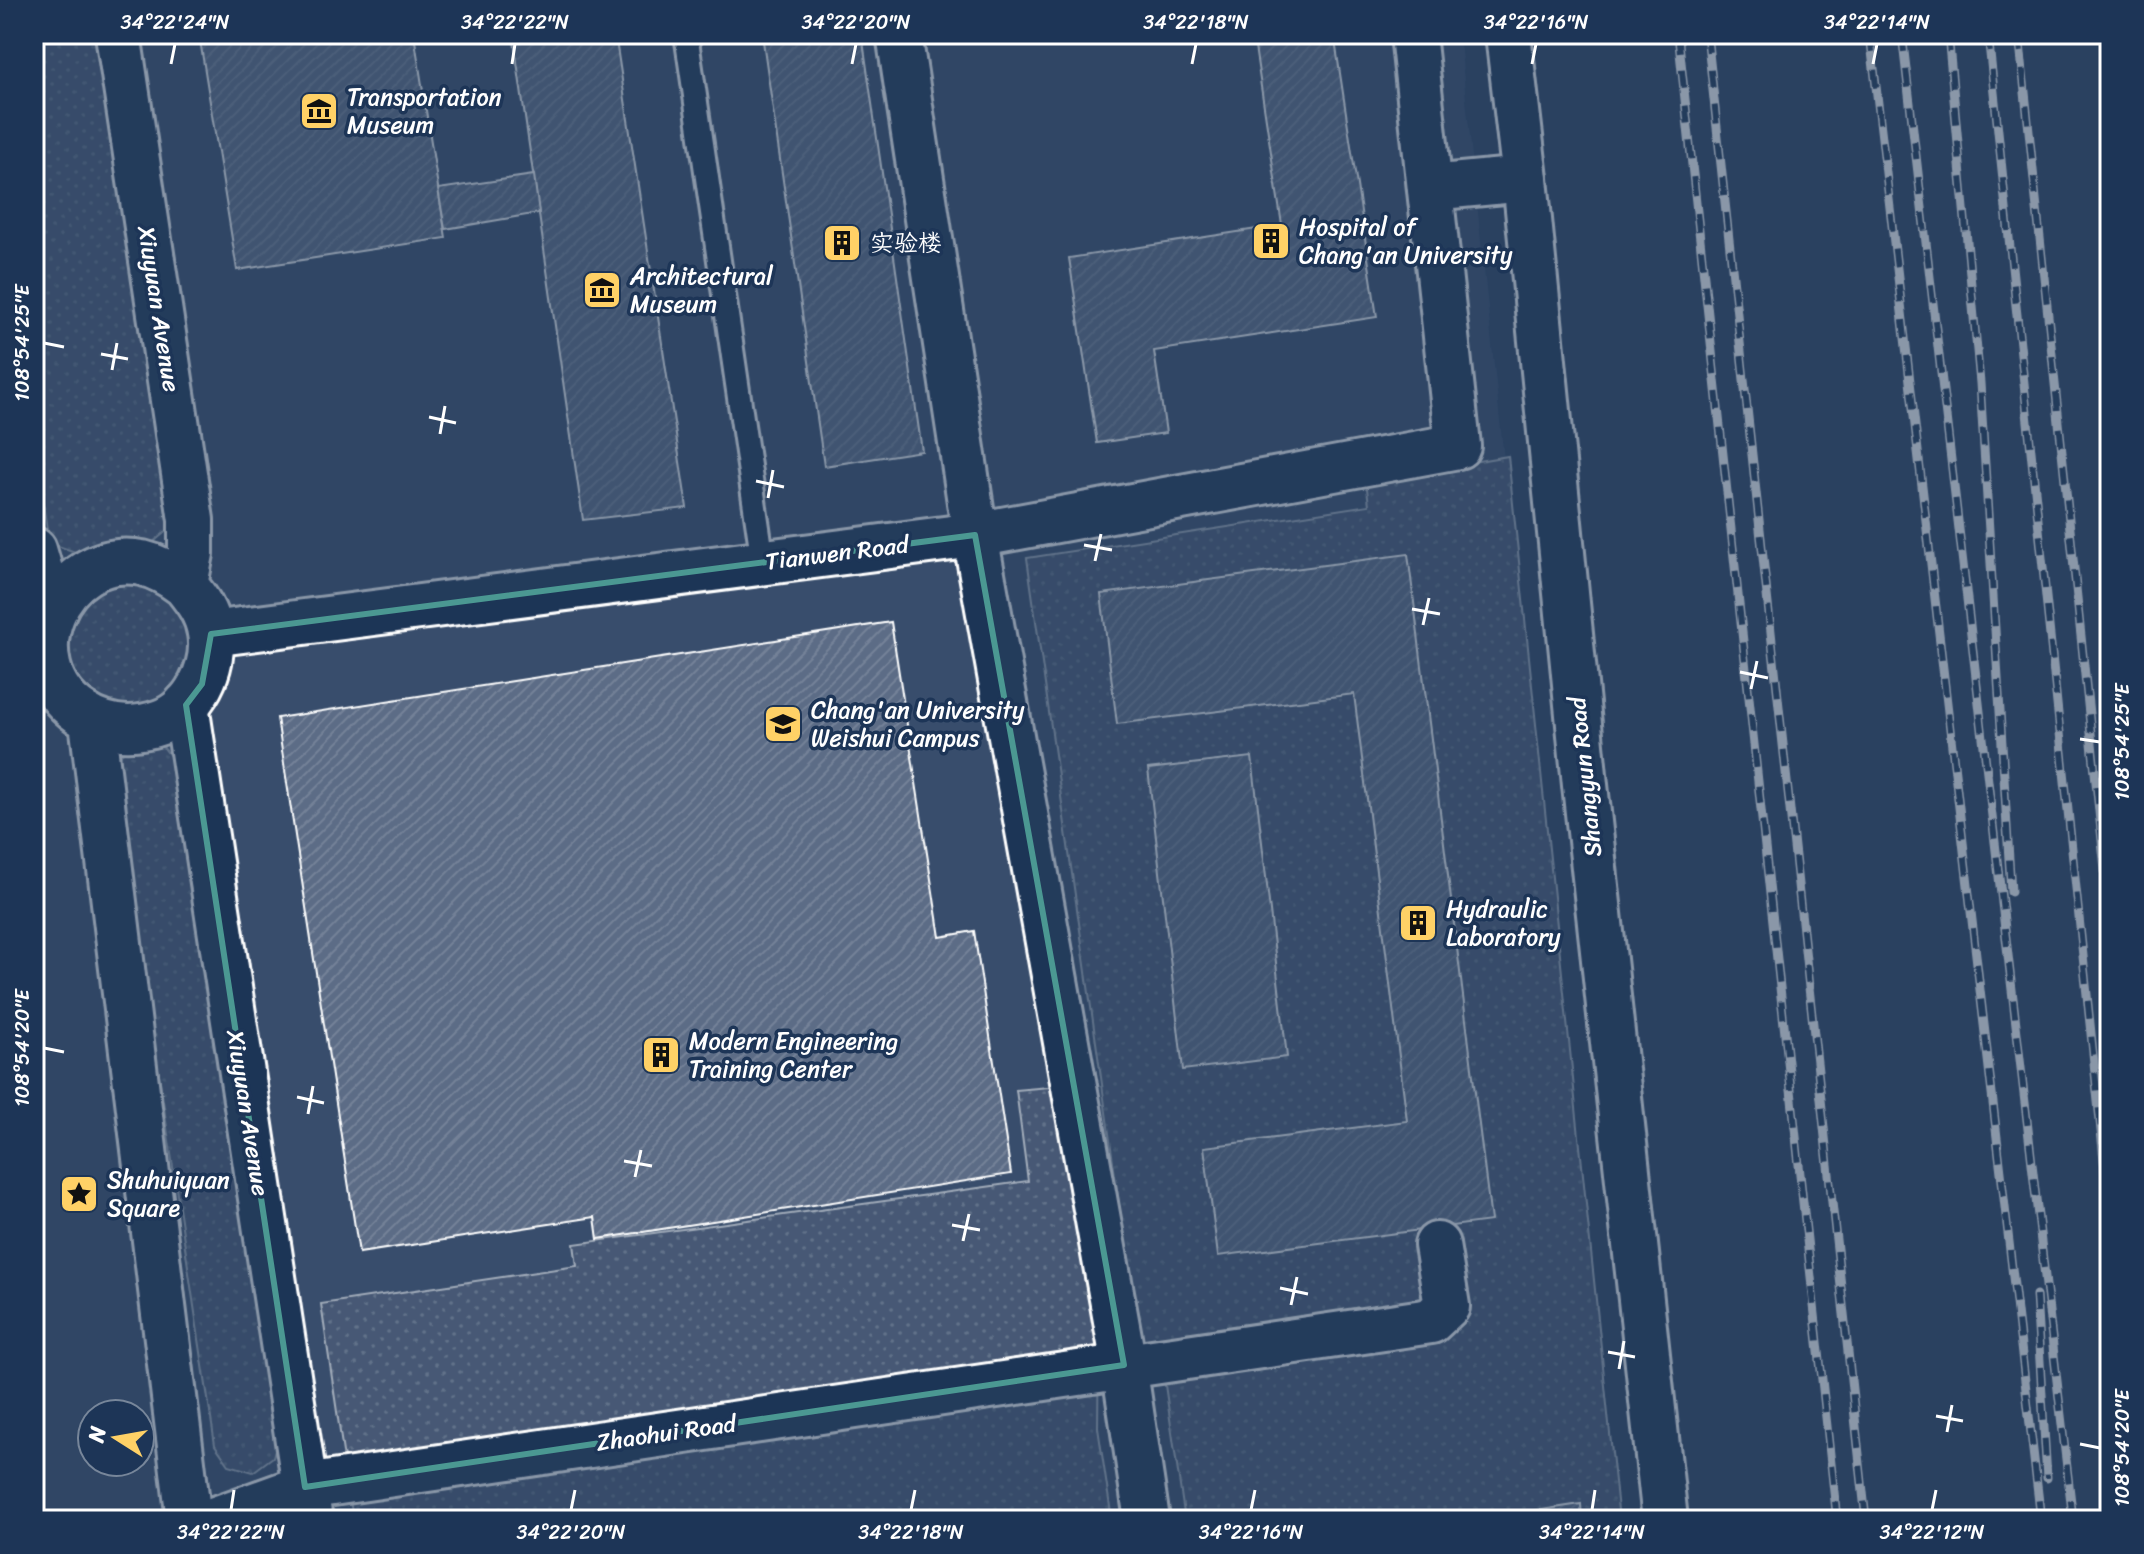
<svg xmlns="http://www.w3.org/2000/svg" width="2144" height="1554" font-family="Sriracha,'LXGW WenKai TC',sans-serif">
<style>
.built{fill:#394e6c;fill-rule:evenodd}
.grass{fill:url(#grass-dots);stroke:#a2acba;stroke-width:2}
.building{fill:url(#building-hatch);stroke:#fff;stroke-width:2}
.lines{fill:none;stroke-linecap:round;stroke-linejoin:round}
.lane-casing{stroke:#fff;stroke-width:28}
.street-casing{stroke:#fff;stroke-width:50}
.secondary-casing{stroke:#fff;stroke-width:50}
.lane{stroke:#1d3557;stroke-width:22}
.street{stroke:#1d3557;stroke-width:44}
.secondary{stroke:#1d3557;stroke-width:44}
.rail-casing{stroke:#fff;stroke-width:9}
.rail{stroke:#1d3557;stroke-width:6;stroke-dasharray:18;stroke-linecap:butt}
.marked{fill:none;stroke:#4b9892;stroke-width:6;stroke-linejoin:round}
.ticks{fill:none;stroke:#fff;stroke-width:3}
.labels{text-anchor:middle;dominant-baseline:central;stroke-width:7;stroke-linejoin:round;paint-order:stroke}
.poi-label{font-size:24px;fill:#fff;stroke:#1d3557;text-anchor:start}
.street-label{font-size:24px;fill:#fff;stroke:#1d3557}
.neatline{fill:none;stroke:#fff;stroke-width:3}
.ticks-label{font-size:20px;text-anchor:middle;fill:#fff}
</style>
<defs>
<pattern id="grass-dots" width="8" height="8" patternUnits="userSpaceOnUse" patternTransform="scale(2)"><rect width="8" height="8" fill="#465975"/><path d="M2 2h.1M6 6h.1" fill="none" stroke="#62728a" stroke-width="1.8" stroke-linecap="round"/></pattern>
<pattern id="building-hatch" width="6" height="6" patternUnits="userSpaceOnUse" patternTransform="scale(2)"><rect width="6" height="6" fill="#5b6c86"/><path d="M-1 1l2-2M0 6l6-6M5 7l2-2" fill="none" stroke="#748298"/></pattern>
</defs>
<rect width="100%" height="100%" fill="#2a4161"/>
<filter id="ink" filterUnits="userSpaceOnUse"><feTurbulence type="fractalNoise" baseFrequency=".0125" numOctaves="2"/><feDisplacementMap in="SourceGraphic" scale="16" xChannelSelector="R" yChannelSelector="G"/><feConvolveMatrix kernelMatrix="1 2 1 2 8 2 1 2 1" color-interpolation-filters="sRGB"/></filter>
<g filter="url(#ink)">
<path class="built" d="M34 34H1459L1616 1520H34ZM92 1414H140V1462H92Z"/>
<g class="grass">
<polygon points="34,34 103,34 171,509 169,529 151,544 81,554 58,546 47,530 34,443"/>
<polygon points="1508,456 1619,1520 1185,1520 1165,1385 1136,1323 1027,558 1369,505 1366,480"/>
<polygon points="134,582 162,590 181,608 192,637 188,674 167,700 136,712 102,709 62,666 74,605 101,587"/>
<polygon points="140,740 164,748 179,768 279,1435 273,1457 253,1472 229,1465 215,1445 114,777 121,754"/>
<polygon points="1049,1087 1066,1101 1099,1329 1098,1428 1112,1520 353,1520 321,1304 577,1266 574,1244 1028,1181 1016,1090"/>
</g>
<g class="building">
<polygon points="199,34 414,34 446,238 237,270"/>
<polygon points="513,34 615,34 687,508 583,520"/>
<polygon points="762,34 862,34 922,451 824,466"/>
<polygon points="1071,34 1130,34 1072,43"/>
<polygon points="1253,34 1334,34 1377,317 1154,351 1166,433 1097,443 1069,258 1282,225"/>
<polygon points="534,175 539,213 445,229 438,189"/>
<polygon points="1408,554 1491,1221 1218,1256 1204,1147 1407,1121 1354,694 1117,724 1101,594"/>
<polygon points="891,622 940,937 974,931 1011,1174 598,1239 595,1217 359,1253 277,718"/>
<polygon points="1252,757 1287,1057 1183,1070 1148,769"/>
<polygon points="1581,1504 1582,1520 1475,1520"/>
</g>
<g class="lines">
<g class="lane-casing">
<polyline id="lane" points="686,34 763,562"/>
</g>
<g class="street-casing">
<g id="street">
<path d="M118 34 191 520V553L185 585C197 600 207 613 210 633 216 667 194 710 161 722 133 732 106 730 81 713 9 664 57 547 142 563 159 567 172 575 185 585"/>
<polyline points="899,34 975,535 1124,1365 1147,1520"/>
<polyline points="1430,188 1525,179"/>
<polyline points="34,550 41,574 56,604"/>
<polyline points="211,634 975,535 1458,446 1413,34"/>
<polyline points="186,705 310,1520"/>
<polyline points="92,721 189,1520"/>
<polyline points="213,1520 305,1487 1431,1321 1447,1306 1437,1245"/>
</g>
</g>
<g class="secondary-casing">
<polyline id="secondary" points="1508,34 1525,179 1585,785 1665,1520"/>
</g>
<use href="#lane" class="lane"/>
<use href="#street" class="street"/>
<use href="#secondary" class="secondary"/>
<g class="rail-casing">
<g id="rail">
<polyline points="1678,34 1837,1520"/>
<polyline points="1707,34 1866,1520"/>
<polyline points="1870,34 2041,1520"/>
<polyline points="1902,34 2073,1520"/>
<polyline points="1948,34 1980,383 2011,892"/>
<polyline points="1988,34 2110,1218"/>
<polyline points="2019,34 2110,918"/>
<polyline points="2036,1295 2047,1478"/>
</g>
</g>
<use href="#rail" class="rail"/>
</g>
</g>
<path d="M0 0H2144V1554H0ZM975 535 1124 1365 305 1487 186 705 202 684 211 634Z" fill="#2a4161" fill-opacity=".55" fill-rule="evenodd"/>
<path class="marked" d="M975 535 1124 1365 305 1487 186 705 202 684 211 634Z"/>
<path class="ticks" d="M171 64 175 44M512 64 515 44M852 64 856 44M1192 64 1196 44M1532 64 1536 44M1873 64 1877 44M44 343 64 347M101 354 128 359M112 370 117 343M429 417 456 423M440 434 445 406M756 481 784 487M768 498 773 470M1084 545 1112 550M1095 561 1101 534M1412 609 1440 614M1423 625 1429 598M1740 672 1768 678M1751 689 1757 661M2080 739 2100 742M44 1048 64 1052M297 1097 324 1103M308 1114 313 1086M624 1161 652 1166M635 1177 641 1150M952 1225 980 1230M963 1241 969 1214M1280 1288 1308 1294M1291 1305 1297 1277M1608 1352 1635 1357M1619 1369 1624 1341M1936 1416 1963 1421M1947 1432 1952 1405M2080 1444 2100 1448M231 1510 234 1490M571 1510 575 1490M911 1510 915 1490M1251 1510 1255 1490M1592 1510 1595 1490M1932 1510 1936 1490"/>
<defs>
<g id="museum-square" transform="scale(2)"><rect x="-9" y="-9" width="18" height="18" rx="4" fill="#ffd166" stroke="#1d3557"/><path d="M0-6L6-3V-2H-6V-3ZM-5-1h2V3h-2ZM-1-1h2V3h-2ZM3-1h2V3H3ZM-6 4H6V6H-6Z" fill="#111"/></g>
<g id="building-square" transform="scale(2)"><rect x="-9" y="-9" width="18" height="18" rx="4" fill="#ffd166" stroke="#1d3557"/><path d="M-4-6H4V6H1V3H-1V6H-4ZM-2.5-4.3h1.7v1.8h-1.7ZM.8-4.3h1.7v1.8H.8ZM-2.5-1h1.7V.8h-1.7ZM.8-1h1.7V.8H.8Z" fill="#111"/></g>
<g id="university-square" transform="scale(2)"><rect x="-9" y="-9" width="18" height="18" rx="4" fill="#ffd166" stroke="#1d3557"/><path d="M0-5L7-2L0 1L-7-2ZM-4 1L0 2.5L4 1V4Q0 6-4 4Z" fill="#111"/></g>
<g id="sight-square" transform="scale(2)"><rect x="-9" y="-9" width="18" height="18" rx="4" fill="#ffd166" stroke="#1d3557"/><path d="M0-6L1.8-2.2L6-1.7L2.9 1.2L3.7 5.4L0 3.3L-3.7 5.4L-2.9 1.2L-6-1.7L-1.8-2.2Z" fill="#111"/></g>
</defs>
<g fill-rule="evenodd">
<use href="#museum-square" x="319" y="111"/>
<use href="#building-square" x="1271" y="241"/>
<use href="#building-square" x="842" y="243"/>
<use href="#museum-square" x="602" y="290"/>
<use href="#university-square" x="783" y="724"/>
<use href="#building-square" x="1418" y="923"/>
<use href="#building-square" x="661" y="1055"/>
<use href="#sight-square" x="79" y="1194"/>
</g>
<g class="labels">
<g class="poi-label">
<text x="347" y="97">Transportation<tspan x="347" dy="28">Museum</tspan></text>
<text x="1299" y="227">Hospital of<tspan x="1299" dy="28">Chang'an University</tspan></text>
<text x="870" y="243">实验楼</text>
<text x="630" y="276">Architectural<tspan x="630" dy="28">Museum</tspan></text>
<text x="811" y="710">Chang'an University<tspan x="811" dy="28">Weishui Campus</tspan></text>
<text x="1446" y="909">Hydraulic<tspan x="1446" dy="28">Laboratory</tspan></text>
<text x="689" y="1041">Modern Engineering<tspan x="689" dy="28">Training Center</tspan></text>
<text x="107" y="1180">Shuhuiyuan<tspan x="107" dy="28">Square</tspan></text>
</g>
<g class="street-label">
<text transform="translate(159 309) rotate(81)">Xiuyuan Avenue</text>
<text transform="translate(837 553) rotate(-7)">Tianwen Road</text>
<text transform="translate(1585 777) rotate(-96)">Shangyun Road</text>
<text transform="translate(248 1113) rotate(81)">Xiuyuan Avenue</text>
<text transform="translate(666 1433) rotate(-8)">Zhaohui Road</text>
</g>
</g>
<rect width="2144" height="1554" fill="none" stroke="#1d3557" stroke-width="88"/>
<g transform="translate(116 1438) rotate(281)"><circle r="38" fill="#1d3557" stroke="#77869a" stroke-width="2"/>
<path d="M0-6L14 30L0 20L-14 30Z" fill="#ffd166"/>
<text y="-12" font-size="22" font-weight="bold" text-anchor="middle" fill="#ffffff">N</text>
</g>
<rect x="44" y="44" width="2056" height="1466" class="neatline"/>
<g class="ticks-label">
<text x="175" y="29">34°22'24"N</text>
<text x="515" y="29">34°22'22"N</text>
<text x="856" y="29">34°22'20"N</text>
<text x="1196" y="29">34°22'18"N</text>
<text x="1536" y="29">34°22'16"N</text>
<text x="1877" y="29">34°22'14"N</text>
<text transform="translate(22 343) rotate(-90)" y="7">108°54'25"E</text>
<text transform="translate(2122 742) rotate(-90)" y="7">108°54'25"E</text>
<text transform="translate(22 1048) rotate(-90)" y="7">108°54'20"E</text>
<text transform="translate(2122 1448) rotate(-90)" y="7">108°54'20"E</text>
<text x="231" y="1539">34°22'22"N</text>
<text x="571" y="1539">34°22'20"N</text>
<text x="911" y="1539">34°22'18"N</text>
<text x="1251" y="1539">34°22'16"N</text>
<text x="1592" y="1539">34°22'14"N</text>
<text x="1932" y="1539">34°22'12"N</text>
</g>
</svg>
